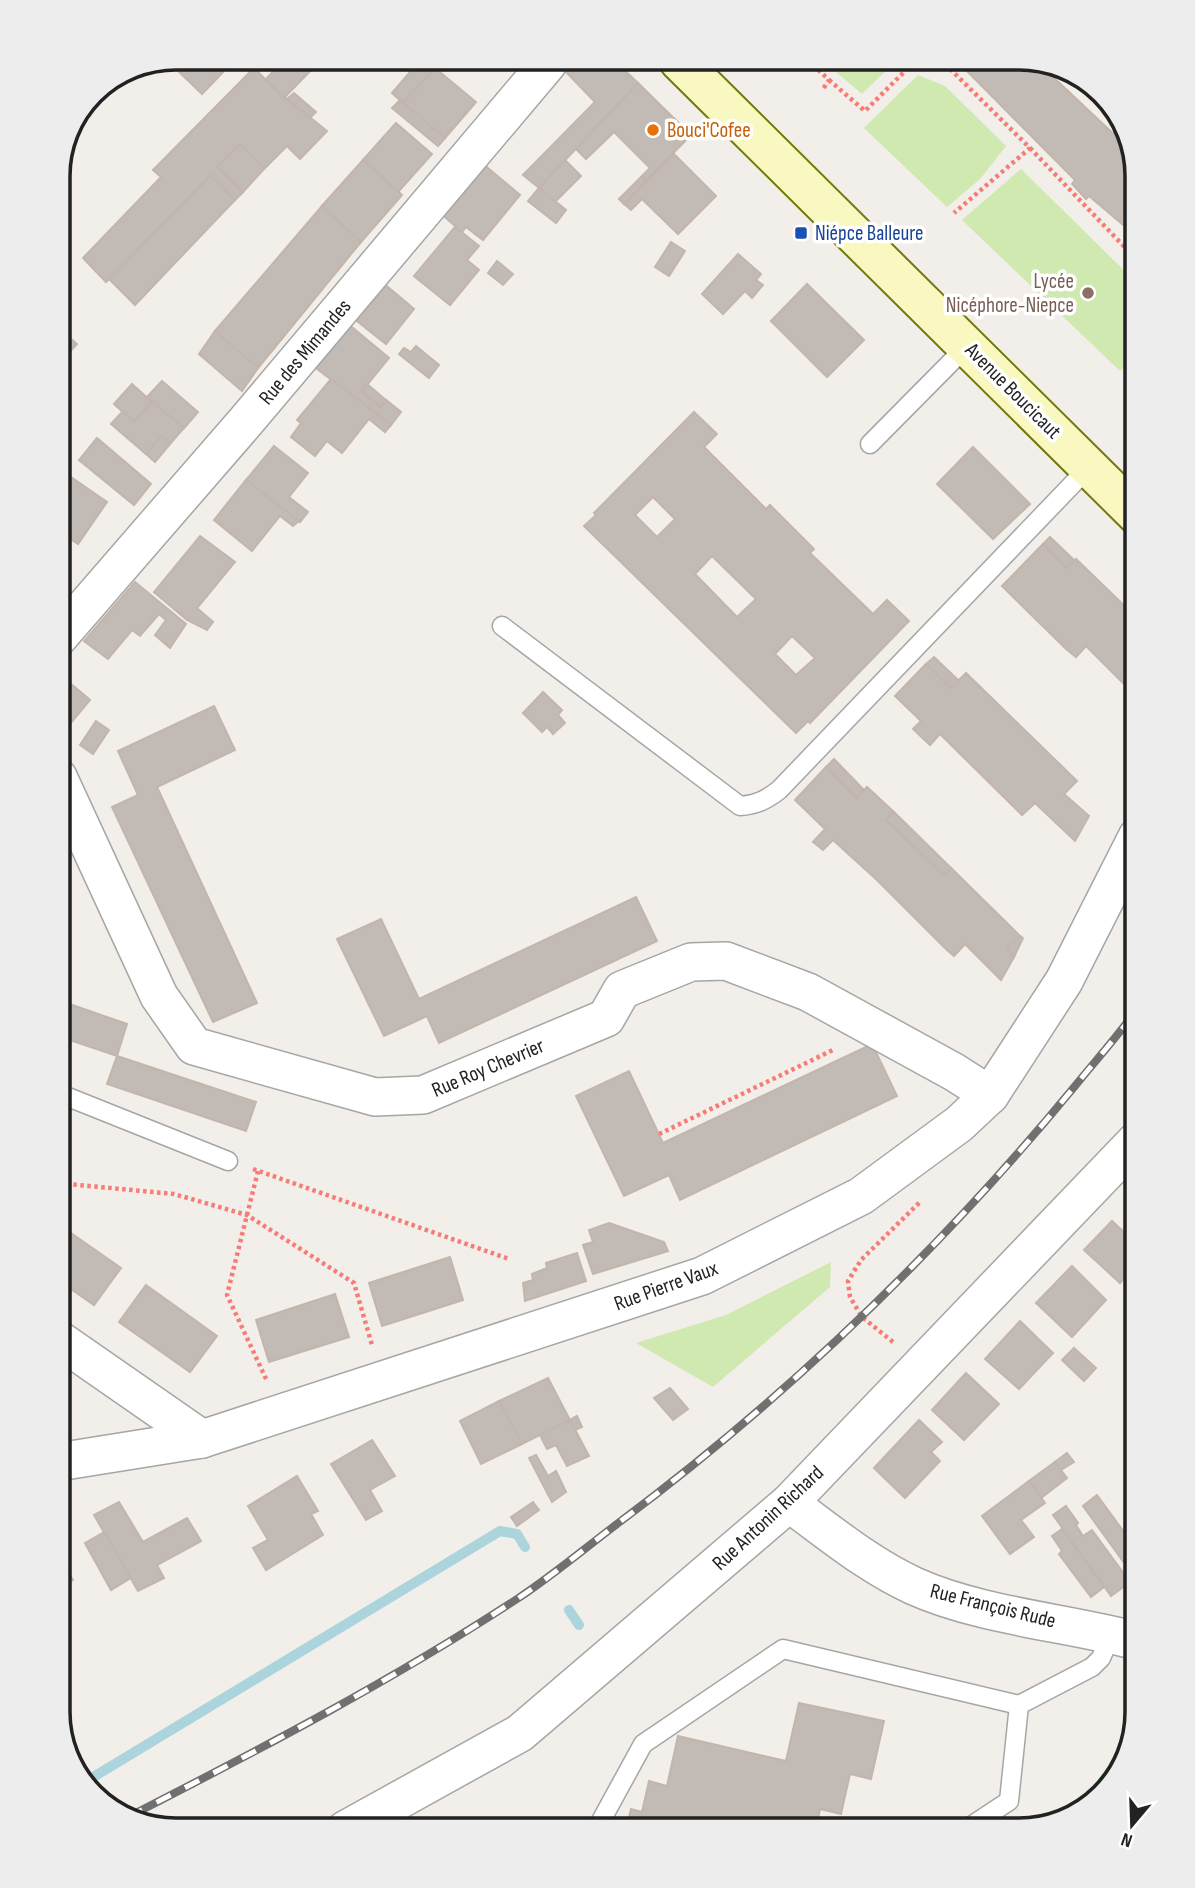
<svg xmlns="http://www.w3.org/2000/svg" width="1195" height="1888" font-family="'Sofia Sans Condensed',sans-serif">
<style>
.grass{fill:#cfe9b1}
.park{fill:#c9f8cb}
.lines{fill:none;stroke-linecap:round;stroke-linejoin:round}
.stream{stroke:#abd4dd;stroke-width:10}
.building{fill:#c2bab5;stroke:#c3b5ab;stroke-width:2;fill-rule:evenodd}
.service-casing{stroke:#a6a6a6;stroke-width:21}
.minor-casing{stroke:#a6a6a6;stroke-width:40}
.secondary-casing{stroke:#727908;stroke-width:42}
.path{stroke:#f67d76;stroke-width:4.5;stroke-dasharray:3.5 3.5;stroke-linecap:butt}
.service{stroke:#fff;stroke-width:18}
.minor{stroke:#fff;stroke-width:37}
.secondary{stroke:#f8f8c0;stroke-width:38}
.rail-casing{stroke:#707070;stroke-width:8}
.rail{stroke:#fff;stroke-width:5;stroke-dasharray:16;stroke-linecap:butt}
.food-dot{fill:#e8710a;stroke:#fff;stroke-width:2.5}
.transit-dot{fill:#1a4fb4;stroke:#fff;stroke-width:2.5}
.education-dot{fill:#8d6e63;stroke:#fff;stroke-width:2.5}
.labels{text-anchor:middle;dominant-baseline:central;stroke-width:7;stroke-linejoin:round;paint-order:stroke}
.food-label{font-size:21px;fill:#c56008;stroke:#fff;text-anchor:start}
.transit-label{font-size:21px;fill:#164399;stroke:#fff;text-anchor:start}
.education-label{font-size:21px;fill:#785e54;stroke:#fff;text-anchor:end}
.street-label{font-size:21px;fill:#222;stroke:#fff}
.rim{fill:none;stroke:#222;stroke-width:3.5}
</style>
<rect width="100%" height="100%" fill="#f2eee9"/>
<g class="grass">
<polygon points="898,59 862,94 822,60"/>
<polygon points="918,75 945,86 1006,146 980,179 947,207 864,128"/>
<polygon points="1021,169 1137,283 1137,356 1120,371 962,220"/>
<polygon points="831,1262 830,1287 713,1387 636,1343 726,1315"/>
</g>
<polygon class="park" points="1128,1742 1118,1778 1072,1818 1064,1820"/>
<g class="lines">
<g class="stream">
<polyline points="569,1610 579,1625"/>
<polyline points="85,1782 500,1531 517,1534 525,1547"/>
</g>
</g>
<g class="building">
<polygon points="1028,58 1035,60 1120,140 1127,133 1137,176 1137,219 1128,229 1089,196 1086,199 1072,184 1075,180 955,59"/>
<polygon points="566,62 616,62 638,83 539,188 523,175 595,102 562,68"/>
<polygon points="417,64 431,64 435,68 403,103 392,93"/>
<polygon points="279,65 316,65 284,98 265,80"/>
<polygon points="173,66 229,66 202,94"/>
<polygon points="254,68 284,98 285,97 327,131 300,159 287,146 264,169 240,144 217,167 243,192 235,200 211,175 106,282 83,258 161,177 153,170"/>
<polygon points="435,68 476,102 445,138 403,103"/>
<polygon points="638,83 691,135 646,181 642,176 650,168 614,132 586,159 576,149"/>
<polygon points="294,93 316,112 310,118 287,99"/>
<polygon points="400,100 445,138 438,146 392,108"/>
<polygon points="396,123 432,154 398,192 363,160"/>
<polygon points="240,144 264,169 243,192 217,167"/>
<polygon points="674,154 716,196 678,234 642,199 631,210 624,204"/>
<polygon points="363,160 402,195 361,242 321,207"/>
<polygon points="565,160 581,176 555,202 539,188"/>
<polygon points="482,163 520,195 483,240 466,227 462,232 440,213"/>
<polygon points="211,175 235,200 135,305 109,279"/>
<polygon points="642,176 646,181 624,204 619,199"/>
<polygon points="539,188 566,210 556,223 528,201"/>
<polygon points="322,206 361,242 258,368 215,331"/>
<polygon points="1137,219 1137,237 1128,229"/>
<polygon points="455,227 479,246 467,260 479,270 450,305 414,276"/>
<polygon points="671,242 685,251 669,276 655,267"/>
<polygon points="738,254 761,274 756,280 763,285 752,298 745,291 723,314 702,294"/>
<polygon points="497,261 513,274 503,285 488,273"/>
<polygon points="382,282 414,309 386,344 352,317"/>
<polygon points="807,284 864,340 827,377 771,321"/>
<polygon points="347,323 389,358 362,391 380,407 386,400 401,412 391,425 312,365"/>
<polygon points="62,331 77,344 58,364 58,335"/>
<polygon points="215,331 258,368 242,391 199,354"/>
<polygon points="416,346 439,365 429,378 399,354 404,348 411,352"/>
<polygon points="331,379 391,425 385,432 369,419 342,453 327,441 315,456 291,437 301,423 297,420"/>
<polygon points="162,381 198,412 184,428 147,397"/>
<polygon points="132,384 152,402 134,422 114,404"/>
<polygon points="367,384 386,400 380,407 362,391"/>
<polygon points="152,402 184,428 171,443 162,436 146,454 111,424 123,411 134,422"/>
<path d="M694 412 717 434 704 447 766 509 770 505 814 549 810 553 873 614 887 600 909 621 810 723 808 721 796 733 584 526 596 515 594 513ZM653 497 675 519 657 537 635 515ZM712 556 756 599 737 617 695 574ZM792 636 815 658 796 675 775 654Z"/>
<polygon points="162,436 171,443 155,462 146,454"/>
<polygon points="97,438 151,484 134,505 79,460"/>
<polygon points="274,446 308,473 289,497 308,512 300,522 246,480"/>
<polygon points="973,447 1030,504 993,539 937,484"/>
<polygon points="71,477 107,502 78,544 58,530 58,495"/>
<polygon points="246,480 299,521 293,526 280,516 252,551 214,520"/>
<polygon points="200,536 235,562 197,608 213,622 207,630 187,620 154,592"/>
<polygon points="1050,537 1075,561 1067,568 1043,544"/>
<polygon points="1043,544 1067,568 1076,559 1137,618 1129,625 1137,633 1137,697 1086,646 1076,657 1065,648 1002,586"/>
<polygon points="135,582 186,624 170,648 155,635 166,620 159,614 140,636 132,630 108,659 84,641"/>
<polygon points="934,657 959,681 951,688 926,664"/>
<polygon points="926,664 951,688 966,673 1077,781 1064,794 1089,816 1075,841 1035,803 1022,815 940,734 930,745 913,729 921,721 895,696"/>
<polygon points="58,673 90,700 61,735 58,733"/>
<polygon points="543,692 562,710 558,715 565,723 553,734 547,727 542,732 523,713"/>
<polygon points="214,706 235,750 157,787 257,1003 213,1022 112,807 138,795 118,751"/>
<polygon points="96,721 109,730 93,754 80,745"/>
<polygon points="834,759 864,790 857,798 826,767"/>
<polygon points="826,767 857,798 867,787 894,812 886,820 944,875 951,868 1020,936 1007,948 1014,957 1001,980 965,944 954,956 947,950 878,881 833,840 823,850 813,842 825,829 795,800"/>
<polygon points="894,812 951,868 944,875 886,820"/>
<polygon points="58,841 70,849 58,867"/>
<polygon points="636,897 657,941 439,1043 427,1016 384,1036 337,939 381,919 419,999"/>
<polygon points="1020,936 1023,938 1014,957 1007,948"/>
<polygon points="58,1000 127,1024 117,1056 58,1036"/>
<polygon points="872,1044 897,1096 680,1200 669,1175 624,1196 576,1096 629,1071 663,1143"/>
<polygon points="117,1056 256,1102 246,1131 107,1084"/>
<polygon points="1112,1221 1137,1244 1137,1265 1120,1283 1084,1250"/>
<polygon points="609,1223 664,1242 668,1251 593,1274 583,1245 593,1242 589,1230"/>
<polygon points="58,1224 121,1268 94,1305 58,1280"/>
<polygon points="577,1253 586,1281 525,1301 523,1283 533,1280 532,1274 547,1268 546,1263"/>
<polygon points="450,1257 463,1300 382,1326 369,1283"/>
<polygon points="1072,1266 1106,1300 1072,1337 1036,1303"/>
<polygon points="146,1285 217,1336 190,1372 119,1322"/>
<polygon points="335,1294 349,1337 269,1362 256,1320"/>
<polygon points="1020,1321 1053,1353 1019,1389 985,1359"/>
<polygon points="1074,1348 1096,1368 1084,1381 1062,1360"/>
<polygon points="966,1373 999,1404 964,1440 932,1410"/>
<polygon points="548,1378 570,1420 522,1444 499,1401"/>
<polygon points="670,1388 688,1409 673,1420 654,1398"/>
<polygon points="499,1401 522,1444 481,1464 460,1421"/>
<polygon points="577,1416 582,1427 575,1430 570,1420"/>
<polygon points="570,1420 589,1456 567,1466 556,1445 547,1449 540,1435"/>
<polygon points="919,1420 942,1442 931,1452 940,1461 905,1498 874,1468"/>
<polygon points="372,1440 395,1476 370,1490 382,1511 366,1520 331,1464"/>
<polygon points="1067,1453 1074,1462 1061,1470 1055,1462"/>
<polygon points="536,1455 548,1476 556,1471 566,1492 552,1502 529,1458"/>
<polygon points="1055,1462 1067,1478 1041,1498 1029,1481"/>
<polygon points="297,1476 318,1511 311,1514 323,1535 266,1570 253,1548 268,1540 248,1506"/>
<polygon points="1029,1481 1045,1503 1021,1520 1034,1537 1010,1554 982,1516"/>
<polygon points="1097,1495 1137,1550 1137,1566 1132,1558 1125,1564 1083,1506"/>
<polygon points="119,1502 143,1542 187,1518 201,1541 157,1565 164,1578 138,1591 94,1515"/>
<polygon points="533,1502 539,1510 517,1526 511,1517"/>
<polygon points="1066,1506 1078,1523 1076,1525 1083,1536 1092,1530 1130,1582 1111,1596 1053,1515"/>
<polygon points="1137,1514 1137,1538 1126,1522"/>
<polygon points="1062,1529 1104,1587 1091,1597 1059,1554 1062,1551 1052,1536"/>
<polygon points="104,1532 131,1578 111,1590 85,1543"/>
<polygon points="58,1546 64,1558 61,1560 73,1580 58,1588"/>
<polygon points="799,1703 884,1721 871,1779 850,1774 841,1814 820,1809 816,1830 784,1830 771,1827 770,1830 626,1830 631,1809 642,1812 649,1781 667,1786 678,1736 786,1761"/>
</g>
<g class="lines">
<g class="service-casing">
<g id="service">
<polyline points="870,444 967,346"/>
<path d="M502 626 740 806C756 805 766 800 779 790L1089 467"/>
<polyline points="58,1093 228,1161"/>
<polyline points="596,1830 643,1744 783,1649 1019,1705"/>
<polyline points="965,1830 1009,1801 1019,1705 1092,1667 1101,1658 1111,1634"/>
</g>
</g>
<g class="minor-casing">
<g id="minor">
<polyline points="58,638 247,420 548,63"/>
<polyline points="58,777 159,996 194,1046 375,1097 423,1095 606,1018 622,990 691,962 726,961 808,992 954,1072 990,1095"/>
<polyline points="58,1339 202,1439"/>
<polyline points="58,1462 202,1439 702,1276 861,1196 959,1124 990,1095 1064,981 1137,837"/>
<path d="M789 1503C829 1532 868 1565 914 1586 981 1616 1065 1622 1137 1641"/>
<polyline points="345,1830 520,1733 789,1503 1137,1140"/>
</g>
</g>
<g class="secondary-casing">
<polyline id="secondary" points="679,61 1137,515"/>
</g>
<g class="path">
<polyline points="940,59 1030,148 954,213"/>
<polyline points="808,60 829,80 823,89"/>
<polyline points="829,80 865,111 917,59"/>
<polyline points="1030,148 1137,260"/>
<polyline points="659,1134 835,1049"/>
<polyline points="253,1169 509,1259"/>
<polyline points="258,1171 227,1295 267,1381"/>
<polyline points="58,1196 68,1184 174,1194 247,1215 354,1283 372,1345"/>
<polyline points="893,1342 862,1317 850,1297 848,1281 861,1260 920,1202"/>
</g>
<use href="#service" class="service"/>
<use href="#minor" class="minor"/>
<use href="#secondary" class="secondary"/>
<g class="rail-casing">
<path id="rail" d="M128 1817C261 1749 393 1680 517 1599 552 1576 584 1549 617 1524 787 1397 940 1250 1075 1086 1096 1060 1118 1036 1137 1009"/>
</g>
<use href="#rail" class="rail"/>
</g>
<circle class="food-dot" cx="653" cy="130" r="7"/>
<rect class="transit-dot" x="794" y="226" width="14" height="14" rx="3.5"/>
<circle class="education-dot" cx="1088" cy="293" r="7"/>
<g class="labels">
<g class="food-label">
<text x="667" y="130">Bouci'Cofee</text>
</g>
<g class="transit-label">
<text x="815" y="233">Niépce Balleure</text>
</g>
<g class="education-label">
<text x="1074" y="281">Lycée<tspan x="1074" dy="24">Nicéphore-Niepce</tspan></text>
</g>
<g class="street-label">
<text transform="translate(305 352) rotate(-50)">Rue des Mimandes</text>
<text transform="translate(1013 391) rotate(45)">Avenue Boucicaut</text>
<text transform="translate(488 1068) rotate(-23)">Rue Roy Chevrier</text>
<text transform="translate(666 1286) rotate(-20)">Rue Pierre Vaux</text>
<text transform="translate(768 1518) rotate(-43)">Rue Antonin Richard</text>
<text transform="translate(993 1606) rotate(14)">Rue François Rude</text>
</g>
</g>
<path d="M0 0H1195V1888H0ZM176 70H1019A106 106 0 0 1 1125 176V1712A106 106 0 0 1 1019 1818H176A106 106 0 0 1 70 1712V176A106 106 0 0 1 176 70Z" fill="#ededed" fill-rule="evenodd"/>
<path class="rim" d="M176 70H1019A106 106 0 0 1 1125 176V1712A106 106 0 0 1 1019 1818H176A106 106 0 0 1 70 1712V176A106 106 0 0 1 176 70Z"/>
<g transform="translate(1132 1825) rotate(199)" stroke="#ffffff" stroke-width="5" paint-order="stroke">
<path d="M0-5L12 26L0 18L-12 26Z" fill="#222222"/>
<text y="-10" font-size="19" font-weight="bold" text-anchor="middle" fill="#222222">N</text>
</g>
</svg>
